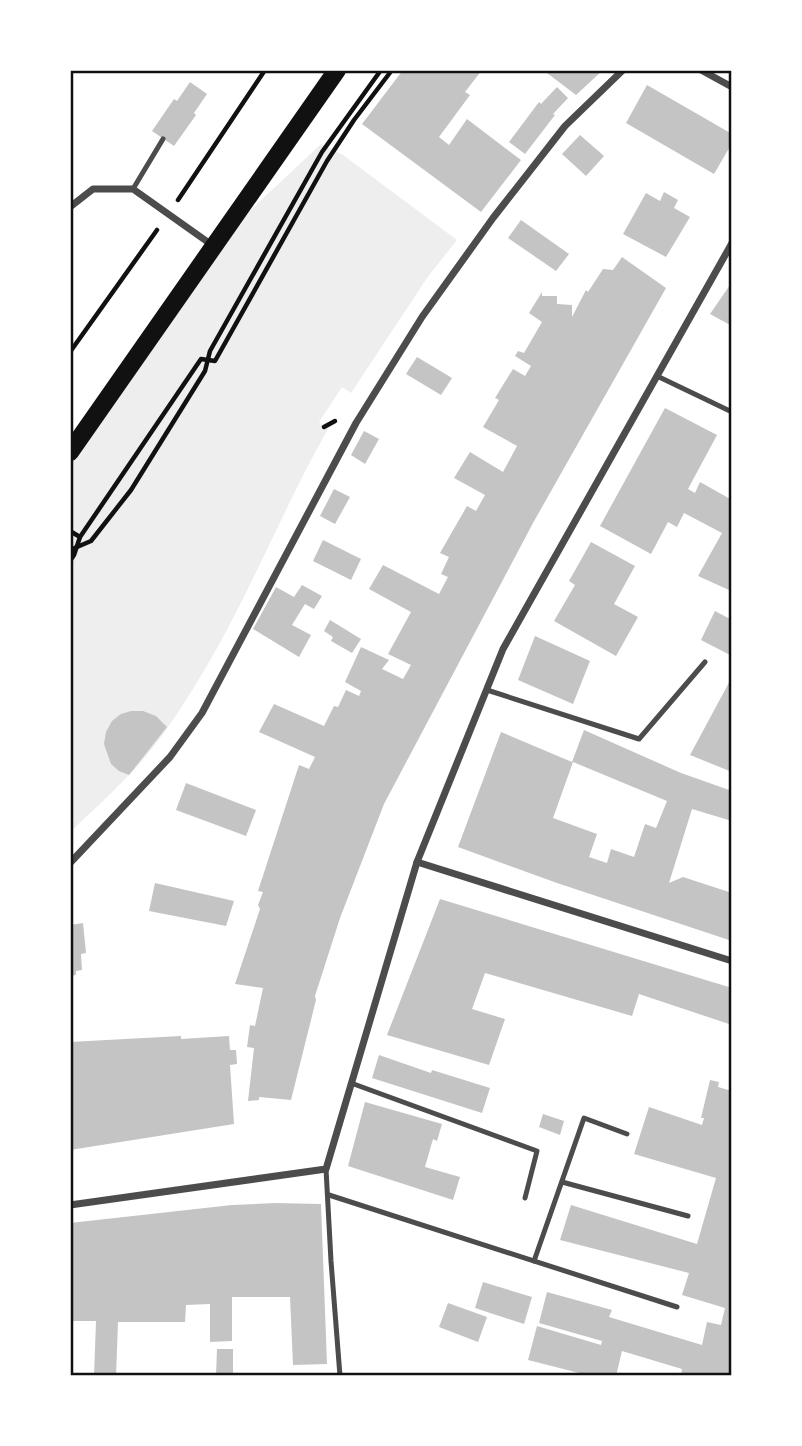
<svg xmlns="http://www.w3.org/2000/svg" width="802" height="1446" font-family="Raleway,sans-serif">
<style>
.green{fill:#eee}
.building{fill:#c4c4c4;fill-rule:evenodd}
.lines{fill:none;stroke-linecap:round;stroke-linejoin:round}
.path{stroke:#111;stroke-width:4.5}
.service{stroke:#4c4c4c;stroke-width:5}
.minor{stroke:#4c4c4c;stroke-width:7}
.primary{stroke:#111;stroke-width:18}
.neatline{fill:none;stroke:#111;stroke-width:2.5}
</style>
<rect width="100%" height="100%" fill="#fff"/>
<path class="green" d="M321 144 343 155 457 240 427 278 351 393 342 387 319 422 328 429C282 510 248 599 199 679 179 712 155 749 127 777 109 796 89 814 70 832V448L213 245Z"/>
<g class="building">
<polygon points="403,70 482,70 465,92 470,95 439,137 449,145 467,119 521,160 481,212 362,124"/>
<polygon points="543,70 603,70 576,95"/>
<polygon points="190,82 207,94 194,113 196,115 174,146 152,131 174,99 177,101"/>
<polygon points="647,85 732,134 732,143 714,174 626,123"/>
<polygon points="557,87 568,98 553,114 555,115 525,154 509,142 539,102 541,104"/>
<polygon points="580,135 604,156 586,176 562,154"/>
<polygon points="664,192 678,200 674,208 690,217 666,257 623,234 646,193 660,201"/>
<polygon points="521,220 569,254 556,271 508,238"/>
<polygon points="622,257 666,288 533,523 384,804 340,918 315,996 316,1000 291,1100 259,1097 259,1100 248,1101 254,1048 247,1047 250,1025 255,1026 263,988 235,984 260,909 258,905 263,892 258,891 299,765 309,769 315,757 259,732 274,704 324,726 334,706 338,707 346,690 359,696 361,691 345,682 361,647 389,660 382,669 403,679 411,665 388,654 411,612 369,589 383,565 439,594 448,577 441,574 449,557 440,553 467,506 476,511 485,495 454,478 470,452 503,472 517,446 483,427 499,400 495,398 513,369 525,376 531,366 515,356 518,351 524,353 542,322 529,313 542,292 542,296 557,296 557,304 572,305 572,317 586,290 588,292 603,269 613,270"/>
<polygon points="732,282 732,326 710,314"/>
<polygon points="417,357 452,378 441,395 406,374"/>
<polygon points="665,408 717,435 688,489 695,493 700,482 732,500 732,585 729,590 698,576 722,533 684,513 677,527 668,522 651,554 600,526"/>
<polygon points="364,431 379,439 365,464 351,455"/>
<polygon points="334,489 350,497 335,524 320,516"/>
<polygon points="323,540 361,559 351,580 313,561"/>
<polygon points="591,542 635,566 614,604 638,617 616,656 554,621 575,585 569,581"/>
<polygon points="302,585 322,596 314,609 305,604 292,625 311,635 299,657 253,629 276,587 294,597"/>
<polygon points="715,611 732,620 732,656 701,640"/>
<polygon points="330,620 361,639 352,653 331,641 333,637 324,631"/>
<polygon points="535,636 590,661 573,704 518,680"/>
<polygon points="732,677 732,772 690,755"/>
<polygon points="131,711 143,711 156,716 167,727 129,775 119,771 111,764 104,744 106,732 112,721 121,714"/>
<path d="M584 730 681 773 732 791V821L692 809 669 883 683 877 732 893V941L557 883 458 847 501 732 572 762ZM573 762 667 801 656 828 645 824 634 857 611 849 607 863 589 857 597 834 553 818Z"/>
<polygon points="186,783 256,810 246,836 176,810"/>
<polygon points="155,883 234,901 226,926 149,911"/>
<polygon points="440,899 732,988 732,1025 639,994 632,1016 485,973 472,1009 505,1019 489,1065 387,1035"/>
<polygon points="83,923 86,953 81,954 82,970 76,971 76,975 70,976 70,925"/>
<polygon points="181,1036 181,1039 229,1036 230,1050 236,1050 237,1064 230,1065 234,1124 70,1150 70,1042"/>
<polygon points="379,1055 431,1073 432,1070 490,1088 482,1113 372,1078"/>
<polygon points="710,1080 719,1082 718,1087 732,1091 732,1376 681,1376 682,1369 622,1351 616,1376 591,1376 528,1360 537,1326 601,1345 602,1341 539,1323 547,1292 612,1310 609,1317 702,1345 707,1322 721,1325 725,1308 682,1295 689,1273 560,1240 571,1205 697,1244 716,1178 634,1154 649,1107 702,1125 704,1118 701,1118"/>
<polygon points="365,1102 442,1124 437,1141 433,1139 425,1167 460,1177 453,1200 348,1166"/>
<polygon points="543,1114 564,1121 560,1135 539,1127"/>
<polygon points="275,1203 321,1204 327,1364 293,1365 290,1297 232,1297 232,1341 210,1342 210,1304 186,1305 185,1322 118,1322 116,1376 94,1376 96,1321 70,1321 70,1223 232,1205"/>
<polygon points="483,1282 532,1297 524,1324 475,1308"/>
<polygon points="448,1303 487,1317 478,1342 439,1327"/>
<polygon points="217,1349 233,1349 233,1376 216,1375"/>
</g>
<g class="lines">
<g class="path">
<polyline points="178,200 265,70"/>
<polyline points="70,352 157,230"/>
<polyline points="324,427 335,421"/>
<polyline points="70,531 80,537"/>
<polyline points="70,550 91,541 131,490 205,371 210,351 322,152 381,70"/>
<polyline points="70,561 74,555 80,537 201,359 215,361 327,161 354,120 392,70"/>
</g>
<g class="service">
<polyline points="133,189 163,139"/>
<polyline points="657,376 732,412"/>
<polyline points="487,690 639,739 705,662"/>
<polyline points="351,1083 537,1151 525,1198"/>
<polyline points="326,1169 331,1261 340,1376"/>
<polyline points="562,1182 688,1216"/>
<polyline points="329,1195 677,1307"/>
<polyline points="534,1261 584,1118 627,1134"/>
</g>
<g class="minor">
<polyline points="701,70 732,87"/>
<polyline points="70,207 93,189 133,189 212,245"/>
<polyline points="417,862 732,961"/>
<polyline points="70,863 170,757 202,713 356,423 422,317 493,218 565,126 623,70"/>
<polyline points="70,1205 326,1169 417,862 503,649 732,243"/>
</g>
<polyline class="primary" points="70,452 337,70"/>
</g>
<rect width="802" height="1446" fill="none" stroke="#ffffff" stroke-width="144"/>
<rect x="72" y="72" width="658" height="1302" class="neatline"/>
</svg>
